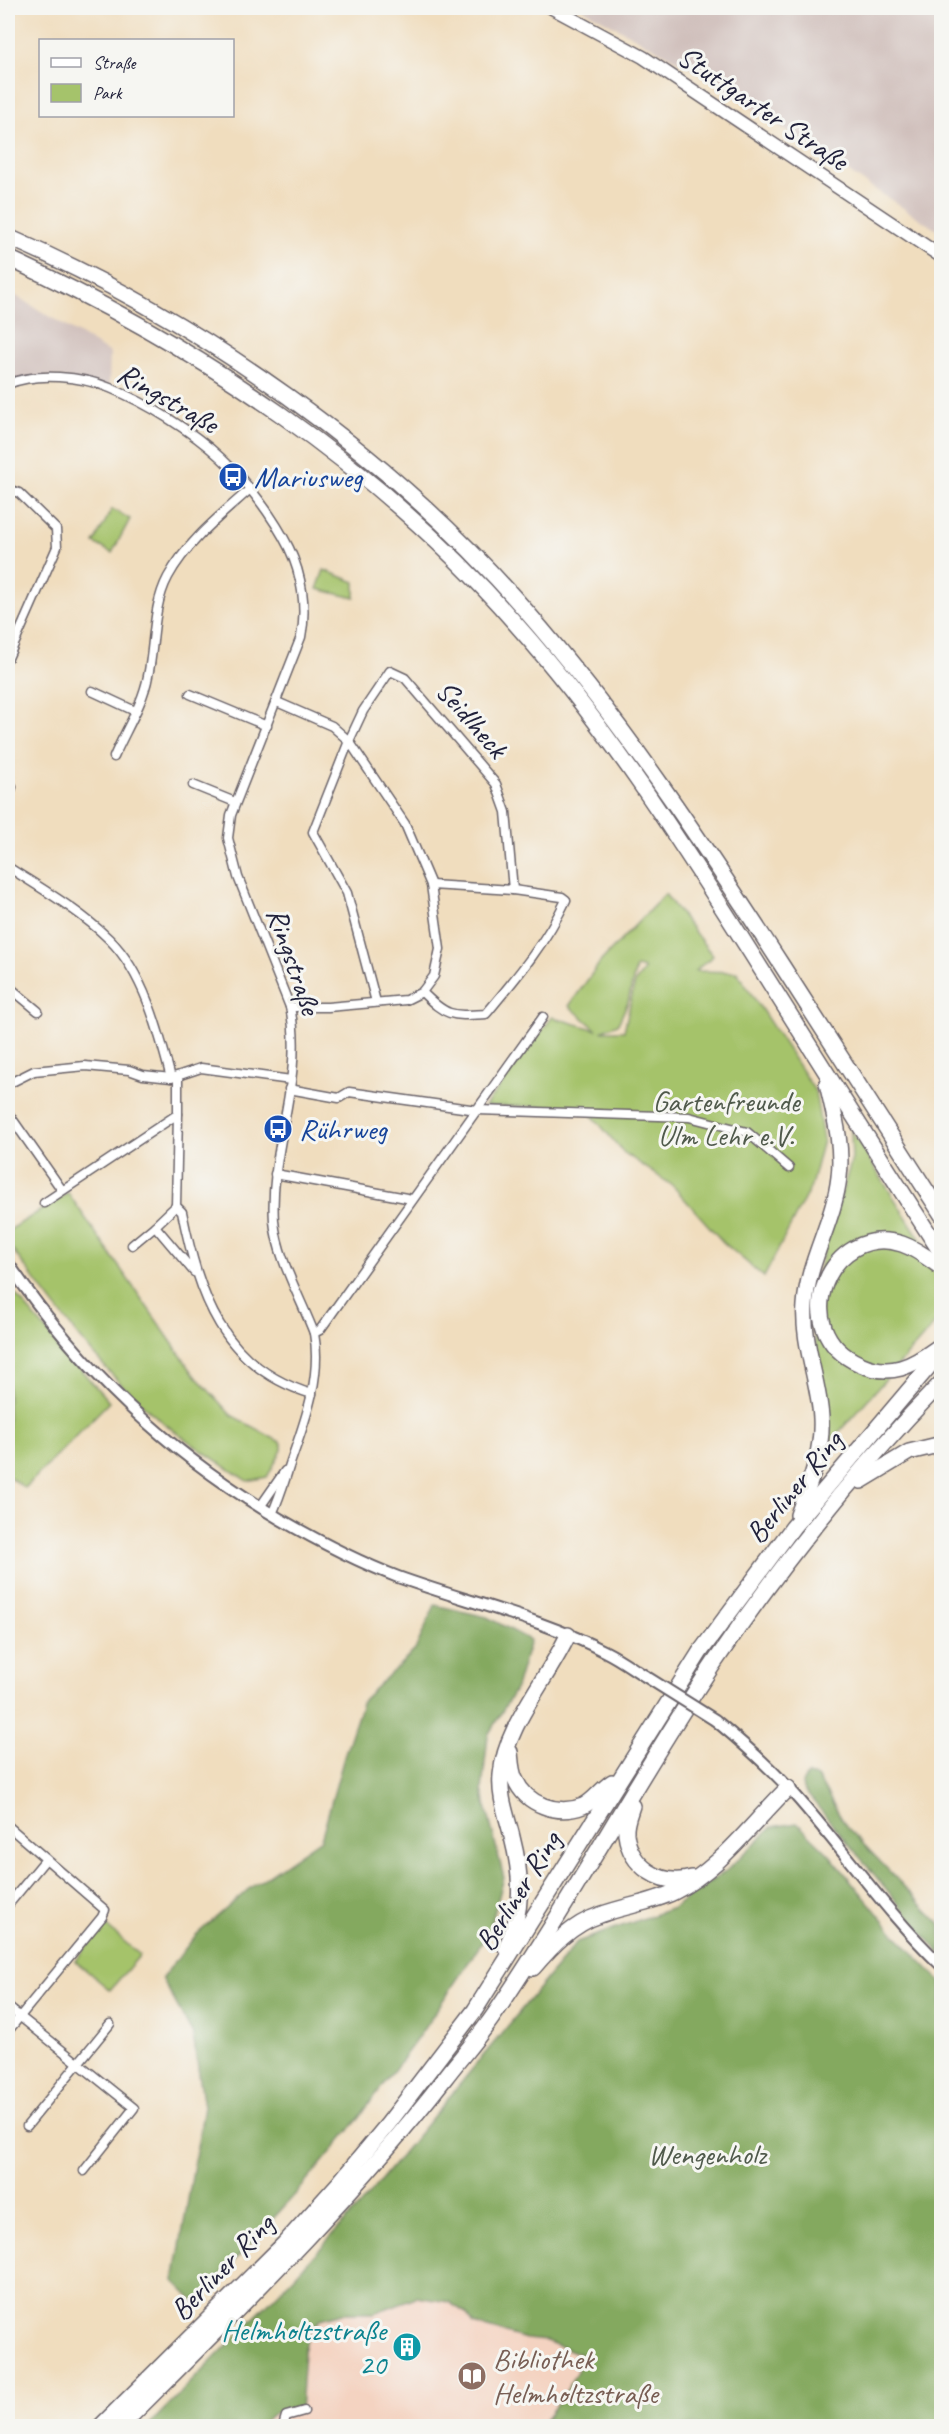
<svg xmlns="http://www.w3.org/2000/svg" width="949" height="2434" font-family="Caveat,sans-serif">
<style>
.built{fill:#f4d3c1}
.industrial{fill:#d0c0bc}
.green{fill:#a5c36b;stroke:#647253;stroke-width:1.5;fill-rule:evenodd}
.forest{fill:#84a95f;stroke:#53664d;stroke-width:1.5}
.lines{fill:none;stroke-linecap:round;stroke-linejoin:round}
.minor-casing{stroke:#6a6369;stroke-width:11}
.tertiary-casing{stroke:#6a6369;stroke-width:14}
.secondary-casing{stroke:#6a6369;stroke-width:15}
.trunk-casing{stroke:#6a6369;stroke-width:18}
.minor{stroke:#fff;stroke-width:8}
.tertiary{stroke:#fff;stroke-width:10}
.secondary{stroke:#fff;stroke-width:12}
.trunk{stroke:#fff;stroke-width:15}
.tertiary-bridge-casing{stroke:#6a6369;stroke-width:14;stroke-linecap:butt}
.tertiary-bridge{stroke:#fff;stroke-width:10}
.labels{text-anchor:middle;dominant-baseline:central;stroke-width:6;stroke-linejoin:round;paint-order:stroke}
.street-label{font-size:30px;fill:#22223b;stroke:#f6f6f2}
.transit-label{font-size:30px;fill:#164399;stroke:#f6f6f2;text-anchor:start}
.park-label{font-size:30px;fill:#505a4c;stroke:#f6f6f2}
.culture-label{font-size:30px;fill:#0d838f;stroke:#f6f6f2;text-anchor:end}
.education-label{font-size:30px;fill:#785e54;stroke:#f6f6f2;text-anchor:start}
</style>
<rect width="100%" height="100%" fill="#f6f6f2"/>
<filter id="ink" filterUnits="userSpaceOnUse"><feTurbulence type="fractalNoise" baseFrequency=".0167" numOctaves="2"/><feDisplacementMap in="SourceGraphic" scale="12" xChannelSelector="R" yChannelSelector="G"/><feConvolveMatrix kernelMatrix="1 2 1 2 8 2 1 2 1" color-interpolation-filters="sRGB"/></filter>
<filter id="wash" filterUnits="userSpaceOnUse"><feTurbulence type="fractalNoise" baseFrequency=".008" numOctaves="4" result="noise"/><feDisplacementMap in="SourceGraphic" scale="24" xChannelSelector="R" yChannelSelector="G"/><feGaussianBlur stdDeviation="1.35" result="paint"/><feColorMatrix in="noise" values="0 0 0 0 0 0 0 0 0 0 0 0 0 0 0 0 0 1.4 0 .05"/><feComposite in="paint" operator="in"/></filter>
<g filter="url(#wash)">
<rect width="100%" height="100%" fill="#f0ddbe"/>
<polygon class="built" points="416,2297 449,2302 466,2313 474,2324 526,2339 546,2341 585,2357 564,2395 540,2426 259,2426 275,2413 304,2352 308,2334 320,2319 343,2313 374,2313"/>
<g class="industrial">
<polygon points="581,8 941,8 941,233 696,71"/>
<polygon points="8,291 110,353 109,387 53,376 8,384"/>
</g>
<g class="green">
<polygon points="112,509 130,519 112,553 94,543"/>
<polygon points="324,570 355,582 355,598 317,589"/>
<path d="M665 894 713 956 695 971 737 972 815 1091 823 1140 811 1186 764 1277 723 1242 673 1186 623 1152 585 1107 485 1106 552 1017 597 1030 569 1006 601 961ZM636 967 645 969 635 982 624 1031H601L618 1024 628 1002Z"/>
<polygon points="851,1131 921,1240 941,1284 941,1317 830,1442 829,1416 811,1318 821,1261 852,1159"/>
<path d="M68 1193 193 1373 231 1415 282 1443V1450L267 1477 247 1481C207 1454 167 1429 133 1396 85 1350 47 1295 8 1244V1231Z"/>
<polygon points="8,1286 109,1402 25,1488 8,1476"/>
<polygon points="104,1924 140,1955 110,1990 75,1961"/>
</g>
<g class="forest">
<polygon points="435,1605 487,1617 530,1640 516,1688 488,1735 482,1790 504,1878 489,1932 419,2036 356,2122 301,2188 196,2303 174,2281 204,2107 193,2035 162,1978 196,1935 250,1888 321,1839 344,1757 363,1700 415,1650"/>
<polygon points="807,1775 817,1777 846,1826 941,1925 941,1955 803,1789 802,1783"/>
<polygon points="797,1823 829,1854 893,1932 941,1982 941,2426 540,2426 564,2395 585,2356 546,2341 526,2339 474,2324 466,2313 449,2302 416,2297 374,2313 343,2313 320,2319 308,2335 304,2352 300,2411 275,2413 259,2426 148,2426 294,2277 361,2204 577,1942 673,1908 727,1870 772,1827"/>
</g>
</g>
<g filter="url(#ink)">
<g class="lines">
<g class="minor-casing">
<g id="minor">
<path d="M8 384C37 372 81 376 110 388 147 403 192 431 221 458 248 483 273 516 289 548 302 575 307 608 301 637L231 815 228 838 238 877 290 1007C305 1079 269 1149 274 1221 277 1257 301 1299 314 1333 322 1377 305 1421 291 1461 285 1479 280 1497 272 1514"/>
<polyline points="8,489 19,493 56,529 57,547 8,658"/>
<polyline points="92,691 135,711"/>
<polyline points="190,694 267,726"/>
<polyline points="277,702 332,726 349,741 405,824 431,885 440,949 434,976 422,992 406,1000 328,1007 290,1007"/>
<path d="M114 757C125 731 143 704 148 676 155 644 152 607 168 577 187 542 220 516 249 490"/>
<polyline points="193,785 235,802"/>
<polyline points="8,798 12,787"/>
<path d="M8 867C42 889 79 910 109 939 144 973 159 1032 171 1078"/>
<polyline points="431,885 513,890"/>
<polyline points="8,986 38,1011"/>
<path d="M376 1002 347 893 313 832 349 741 363 711 390 671 405 678 496 784 506 812 513 890 562 897 566 900C546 943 516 978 486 1014 451 1016 447 1017 422 992"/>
<polyline points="8,1084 34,1071 85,1066 129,1070 143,1075 171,1078 201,1068 291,1080"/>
<polyline points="289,1089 339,1098 349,1092 477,1110 689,1117 747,1132 789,1168"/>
<polyline points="8,1113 62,1190"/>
<path d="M178 1114 176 1206 182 1212C199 1295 222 1367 312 1394"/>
<polyline points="275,1174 412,1199"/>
<polyline points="44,1203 178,1114 178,1076"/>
<polyline points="176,1206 155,1226 194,1272"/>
<polyline points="132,1245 155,1226"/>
<polyline points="314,1333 320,1330 543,1017"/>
<polyline points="260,1507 285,1471"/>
<polyline points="8,1826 105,1910 102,1917 8,2031"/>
<polyline points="8,1905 46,1859"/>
<polyline points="8,2007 134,2108 84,2171"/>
<polyline points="27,2126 110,2024"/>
<polyline points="283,2426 286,2416 304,2411"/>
</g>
</g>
<g class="tertiary-casing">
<g id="tertiary">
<path d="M8 1263C81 1370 168 1453 280 1519 318 1541 356 1561 398 1577 467 1602 541 1618 606 1652 620 1659 632 1668 645 1676"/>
<path d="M715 1720C743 1743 770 1767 795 1795 845 1851 887 1914 942 1966"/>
</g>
</g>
<g class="secondary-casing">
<polyline id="secondary" points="552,8 643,57 942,257"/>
</g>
<g class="trunk-casing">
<g id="trunk">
<path d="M8 237C198 319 390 454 526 611 622 721 702 842 781 964 835 1048 888 1131 942 1215"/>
<path d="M8 258C195 344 379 467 515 623 605 724 679 839 751 953 814 1053 877 1154 942 1254"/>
<path d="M937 1348C912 1366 891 1378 860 1364 783 1330 831 1221 902 1244 917 1249 929 1259 942 1268"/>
<polyline points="861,1481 909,1452 942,1444"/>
<path d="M798 1515C809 1484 823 1453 821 1418 819 1381 802 1343 805 1305 808 1260 834 1222 839 1177 843 1145 834 1114 827 1083"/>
<path d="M510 1752C511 1761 511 1771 515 1779 526 1805 558 1816 583 1806 594 1801 601 1789 612 1782"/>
<path d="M632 1806C629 1815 625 1824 626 1834 630 1866 660 1887 692 1878"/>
<path d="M506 1948C524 1911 522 1876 512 1837 507 1816 499 1797 501 1775 505 1726 548 1679 568 1635"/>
<path d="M533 1968C551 1947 572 1924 600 1915 624 1906 651 1903 674 1892 720 1869 752 1823 788 1788"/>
<polyline points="101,2426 284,2244 339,2183 388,2124 475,2010 700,1652 793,1527 942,1351"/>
<path d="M121 2426C233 2314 347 2204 445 2078 461 2057 479 2037 494 2015 572 1901 637 1778 714 1663 781 1564 858 1468 942 1382"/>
</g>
</g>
<use href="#minor" class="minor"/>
<use href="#tertiary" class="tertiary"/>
<use href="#secondary" class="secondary"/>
<use href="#trunk" class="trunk"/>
<g class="tertiary-bridge-casing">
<polyline id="tertiary-bridge" points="645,1676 715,1720"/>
</g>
<use href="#tertiary-bridge" class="tertiary-bridge"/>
</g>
</g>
<defs>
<g id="bus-disc" transform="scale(1.5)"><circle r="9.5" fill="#1a4fb4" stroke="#f6f6f2"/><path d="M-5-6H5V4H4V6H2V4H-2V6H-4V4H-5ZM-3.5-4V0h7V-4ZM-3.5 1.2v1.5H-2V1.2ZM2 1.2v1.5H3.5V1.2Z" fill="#fff"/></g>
<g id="building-disc" transform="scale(1.5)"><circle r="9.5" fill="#0f9aa8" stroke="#f6f6f2"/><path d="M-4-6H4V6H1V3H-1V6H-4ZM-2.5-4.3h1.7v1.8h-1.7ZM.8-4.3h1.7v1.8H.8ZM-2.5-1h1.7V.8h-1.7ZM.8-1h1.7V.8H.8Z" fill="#fff"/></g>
<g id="library-disc" transform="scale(1.5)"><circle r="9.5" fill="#8d6e63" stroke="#f6f6f2"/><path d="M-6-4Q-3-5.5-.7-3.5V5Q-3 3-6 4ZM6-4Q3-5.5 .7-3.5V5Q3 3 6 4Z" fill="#fff"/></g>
</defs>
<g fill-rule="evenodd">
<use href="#bus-disc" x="233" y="477"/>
<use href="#bus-disc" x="278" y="1129"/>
<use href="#building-disc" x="407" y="2347"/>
<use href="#library-disc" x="472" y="2376"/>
</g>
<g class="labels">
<g class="street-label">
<text transform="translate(763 108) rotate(34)">Stuttgarter Straße</text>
<text transform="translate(168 398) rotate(30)">Ringstraße</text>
<text transform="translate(472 719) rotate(49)">Seidlheck</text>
<text transform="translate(294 961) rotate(71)">Ringstraße</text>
<text transform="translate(794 1487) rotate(-51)">Berliner Ring</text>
<text transform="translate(518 1891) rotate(-58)">Berliner Ring</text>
<text transform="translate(222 2267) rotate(-46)">Berliner Ring</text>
</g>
<g class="transit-label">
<text x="254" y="477">Mariusweg</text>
<text x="299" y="1129">Rührweg</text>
</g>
<g class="park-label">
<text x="726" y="1101">Gartenfreunde<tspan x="726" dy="34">Ulm Lehr e.V.</tspan></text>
<text x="707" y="2154">Wengenholz</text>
</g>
<g class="culture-label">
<text x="386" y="2330">Helmholtzstraße<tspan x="386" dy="34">20</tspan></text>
</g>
<g class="education-label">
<text x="493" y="2359">Bibliothek<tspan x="493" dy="34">Helmholtzstraße</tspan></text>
</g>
</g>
<rect width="949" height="2434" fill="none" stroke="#f6f6f2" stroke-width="30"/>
<rect x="39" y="39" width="195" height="78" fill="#f6f6f2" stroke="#a1a1a9" stroke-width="1.5"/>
<rect x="51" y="58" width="30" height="9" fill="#ffffff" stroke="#a1a1a9" stroke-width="1.5"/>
<text x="93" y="69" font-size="18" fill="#22223b">Straße</text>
<rect x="51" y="84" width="30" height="18" fill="#a5c36b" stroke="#a1a1a9" stroke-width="1.5"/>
<text x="93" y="99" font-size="18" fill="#22223b">Park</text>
</svg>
